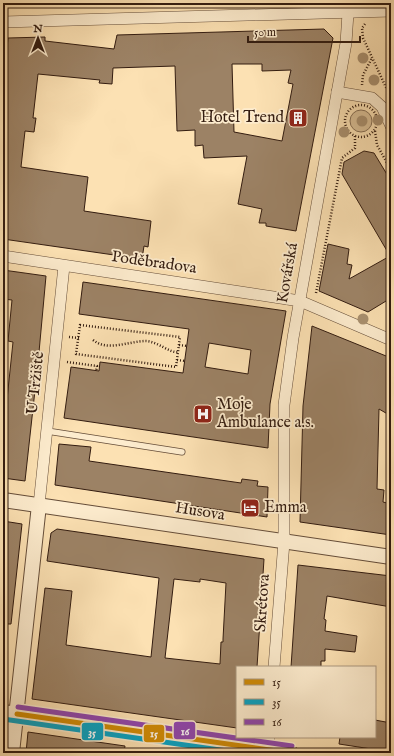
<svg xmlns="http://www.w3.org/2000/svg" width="394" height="756" font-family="'IM FELL English',serif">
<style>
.green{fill:#dac097;stroke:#866e54}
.building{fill:#9c8265;stroke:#331c10;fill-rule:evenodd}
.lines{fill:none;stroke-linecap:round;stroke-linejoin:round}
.service-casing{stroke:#654d39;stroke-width:7}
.minor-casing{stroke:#654d39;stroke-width:12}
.tertiary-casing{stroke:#654d39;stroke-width:16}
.path{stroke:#331c10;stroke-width:2.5;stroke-dasharray:1 2;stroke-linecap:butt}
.service{stroke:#fdecce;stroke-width:5.5}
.minor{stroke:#fdecce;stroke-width:11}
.tertiary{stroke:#fdecce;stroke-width:14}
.bus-1-casing{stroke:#fdecce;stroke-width:8}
.bus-2-casing{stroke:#fdecce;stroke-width:8}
.bus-3-casing{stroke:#fdecce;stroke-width:8}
.bus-1{stroke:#d08a03;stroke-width:5}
.bus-2{stroke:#03a2c4;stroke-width:5}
.bus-3{stroke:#8e44ad;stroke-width:5}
.tree{fill:#a9906f}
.labels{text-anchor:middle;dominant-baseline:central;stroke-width:3.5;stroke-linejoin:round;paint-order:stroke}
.poi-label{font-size:16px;fill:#331c10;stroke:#fdecce;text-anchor:start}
.street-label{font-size:16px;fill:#331c10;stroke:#fdecce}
.line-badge{stroke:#fdecce;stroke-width:1.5}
.badge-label{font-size:11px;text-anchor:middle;font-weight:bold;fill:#fff}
</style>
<rect width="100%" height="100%" fill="#fce1b3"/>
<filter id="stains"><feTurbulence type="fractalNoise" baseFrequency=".005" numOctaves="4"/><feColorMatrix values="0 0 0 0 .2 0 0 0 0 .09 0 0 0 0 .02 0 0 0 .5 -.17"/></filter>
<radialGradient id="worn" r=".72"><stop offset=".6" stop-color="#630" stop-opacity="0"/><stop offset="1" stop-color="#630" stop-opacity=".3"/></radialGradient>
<circle class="green" cx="361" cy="121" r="11"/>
<g class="building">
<path d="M324 29 333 38 296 231 266 226V223H259L262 209 238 204 247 156 204 158 203 145 195 146V130L177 131 175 66 113 68 112 84 99 83 100 80 38 74 33 118H36L34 132 25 131 21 167 88 177 84 211 151 221 148 247 144 246 142 259 3 239V89L8 38 45 37V41L114 49 117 35ZM232 64H262V71L291 70 288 83 293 84 282 141 234 132Z"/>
<polygon points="364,151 374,153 391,181 391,298 368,312 319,291 328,244 349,249 347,264 352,265 349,279 390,256 342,174 344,162"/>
<polygon points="3,270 46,276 38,363 25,481 3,478 3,438 13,342 8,341 12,300 3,299"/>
<path d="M83 282 286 311 270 404 268 448 64 418 71 367 99 371 100 362 183 373 189 329 79 314ZM209 343 251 350 248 374 205 367Z"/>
<polygon points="312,326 391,358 391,416 379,409 377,489 384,490 383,502 391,504 391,535 300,522 303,406"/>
<polygon points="59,444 91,447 89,461 241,483 242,479 258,481 257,486 268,487 267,517 55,485"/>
<polygon points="3,521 22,524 11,624 3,624"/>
<path d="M57 529 264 559 257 667H237V728L32 699 45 588 72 591 66 645 151 657 159 578 47 561 51 533ZM174 579 200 582V579L226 583 223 639V642H221L220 664 165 658Z"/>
<polygon points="298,565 391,576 391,607 327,596 324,619 326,620 325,631 357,636 355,652 325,649 325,661 321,661 321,667 291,667"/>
<polygon points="375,720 391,723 391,752 339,744 340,737 375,737"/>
<polygon points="28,732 125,746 124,753 26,753"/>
</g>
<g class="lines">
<g class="service-casing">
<polyline id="service" points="47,431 182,452"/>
</g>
<g class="minor-casing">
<g id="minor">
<polyline points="3,22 391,11"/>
<polyline points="337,92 372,98 382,107 391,126"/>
<polyline points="3,256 300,301 391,340"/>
<polyline points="39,505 64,266"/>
<polyline points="274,667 284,542 284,405 293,338 346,43 348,13"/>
<polyline points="268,753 269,737"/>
</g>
</g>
<g class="tertiary-casing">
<g id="tertiary">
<polyline points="3,500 391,557"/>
<polyline points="3,712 291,753"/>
<polyline points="12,753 39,505"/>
</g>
</g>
<g class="path">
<polyline points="365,24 362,28 363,38 390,96"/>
<polyline points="362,85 363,75 372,58"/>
<circle cx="361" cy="121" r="16"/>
<polyline points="375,131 377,145 391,170"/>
<polyline points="316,293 342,158 355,148 355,136"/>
<polygon points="80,325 180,337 176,367 76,354"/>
<polyline points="69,337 79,338"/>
<path d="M93 340C108 352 129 341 146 341 159 342 169 353 178 352"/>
<polyline points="179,345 187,346"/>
<polyline points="177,360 185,361"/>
<polyline points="67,362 97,366 96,371"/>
</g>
<use href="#service" class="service"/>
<use href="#minor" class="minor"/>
<use href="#tertiary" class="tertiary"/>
<g class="bus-1-casing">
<polyline id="bus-1" points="17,714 291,753"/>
</g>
<g class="bus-2-casing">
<polyline id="bus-2" points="3,719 241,753"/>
</g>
<g class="bus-3-casing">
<polyline id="bus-3" points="18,707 292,746"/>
</g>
<use href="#bus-1" class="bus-1"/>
<use href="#bus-2" class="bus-2"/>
<use href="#bus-3" class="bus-3"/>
</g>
<g class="tree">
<circle cx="363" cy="58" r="5.5"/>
<circle cx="374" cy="80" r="5.5"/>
<circle cx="378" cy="120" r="5.5"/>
<circle cx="362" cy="121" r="5.5"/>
<circle cx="344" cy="132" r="5.5"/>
<circle cx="363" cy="319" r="5.5"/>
</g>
<defs>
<g id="building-square" transform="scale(1)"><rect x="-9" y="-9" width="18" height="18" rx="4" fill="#8f2418" stroke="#fdecce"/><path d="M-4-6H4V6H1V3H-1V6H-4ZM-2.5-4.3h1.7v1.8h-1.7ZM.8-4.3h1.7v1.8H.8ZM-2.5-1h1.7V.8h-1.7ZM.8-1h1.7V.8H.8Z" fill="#fff"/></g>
<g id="hospital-square" transform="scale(1)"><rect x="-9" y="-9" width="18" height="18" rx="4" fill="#8f2418" stroke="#fdecce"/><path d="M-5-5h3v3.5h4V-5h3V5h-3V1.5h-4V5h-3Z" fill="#fff"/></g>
<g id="hotel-square" transform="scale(1)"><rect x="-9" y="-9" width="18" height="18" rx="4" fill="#8f2418" stroke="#fdecce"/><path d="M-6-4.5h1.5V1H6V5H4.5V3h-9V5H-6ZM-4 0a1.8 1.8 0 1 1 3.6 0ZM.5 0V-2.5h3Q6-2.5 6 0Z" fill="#fff"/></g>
</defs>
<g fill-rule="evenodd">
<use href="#building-square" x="298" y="118"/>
<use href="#hospital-square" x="203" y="414"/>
<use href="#hotel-square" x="250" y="508"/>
</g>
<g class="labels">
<g class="poi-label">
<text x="284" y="118" text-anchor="end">Hotel Trend</text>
<text x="217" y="405">Moje<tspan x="217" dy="18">Ambulance a.s.</tspan></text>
<text x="264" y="508">Emma</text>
</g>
<g class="street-label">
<text transform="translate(154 263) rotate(8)">Poděbradova</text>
<text transform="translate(288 273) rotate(-80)">Kovářská</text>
<text transform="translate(36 383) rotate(-84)">U Tržiště</text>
<text transform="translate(200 512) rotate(9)">Husova</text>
<text transform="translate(263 603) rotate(-86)">Skrétova</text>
</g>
</g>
<g class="line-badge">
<rect x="173" y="721" width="23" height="19" rx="4" fill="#8e44ad"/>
<rect x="81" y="722" width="23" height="19" rx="4" fill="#03a2c4"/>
<rect x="143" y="724" width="22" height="19" rx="4" fill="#d08a03"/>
</g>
<g class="badge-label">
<text x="185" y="735">16</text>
<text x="92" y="736">35</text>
<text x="154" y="737">15</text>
</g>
<rect width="394" height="756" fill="none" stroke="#fce1b3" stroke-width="16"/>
<rect x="4" y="4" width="386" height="748" fill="none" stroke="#331c10" stroke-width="2"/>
<rect x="8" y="8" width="378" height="740" fill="none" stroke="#331c10"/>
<rect x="236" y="666" width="140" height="72" fill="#fdecce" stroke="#ac9982"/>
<rect x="244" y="679" width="20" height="6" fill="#d08a03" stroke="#ac9982"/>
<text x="272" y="686" font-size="12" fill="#331c10">15</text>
<rect x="244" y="699" width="20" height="6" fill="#03a2c4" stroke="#ac9982"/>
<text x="272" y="706" font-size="12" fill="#331c10">35</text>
<rect x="244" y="719" width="20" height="6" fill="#8e44ad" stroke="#ac9982"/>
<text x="272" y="726" font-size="12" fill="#331c10">16</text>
<g transform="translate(38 38)" stroke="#fdecce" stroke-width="3" paint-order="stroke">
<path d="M0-3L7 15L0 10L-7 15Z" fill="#331c10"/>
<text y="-6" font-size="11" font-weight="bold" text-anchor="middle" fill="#331c10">N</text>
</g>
<path d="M248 36v6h112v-6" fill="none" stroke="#331c10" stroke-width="2"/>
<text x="254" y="36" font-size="12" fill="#331c10" stroke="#fdecce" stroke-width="3" paint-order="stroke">50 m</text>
<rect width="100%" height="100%" filter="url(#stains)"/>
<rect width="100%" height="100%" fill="url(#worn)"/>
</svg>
